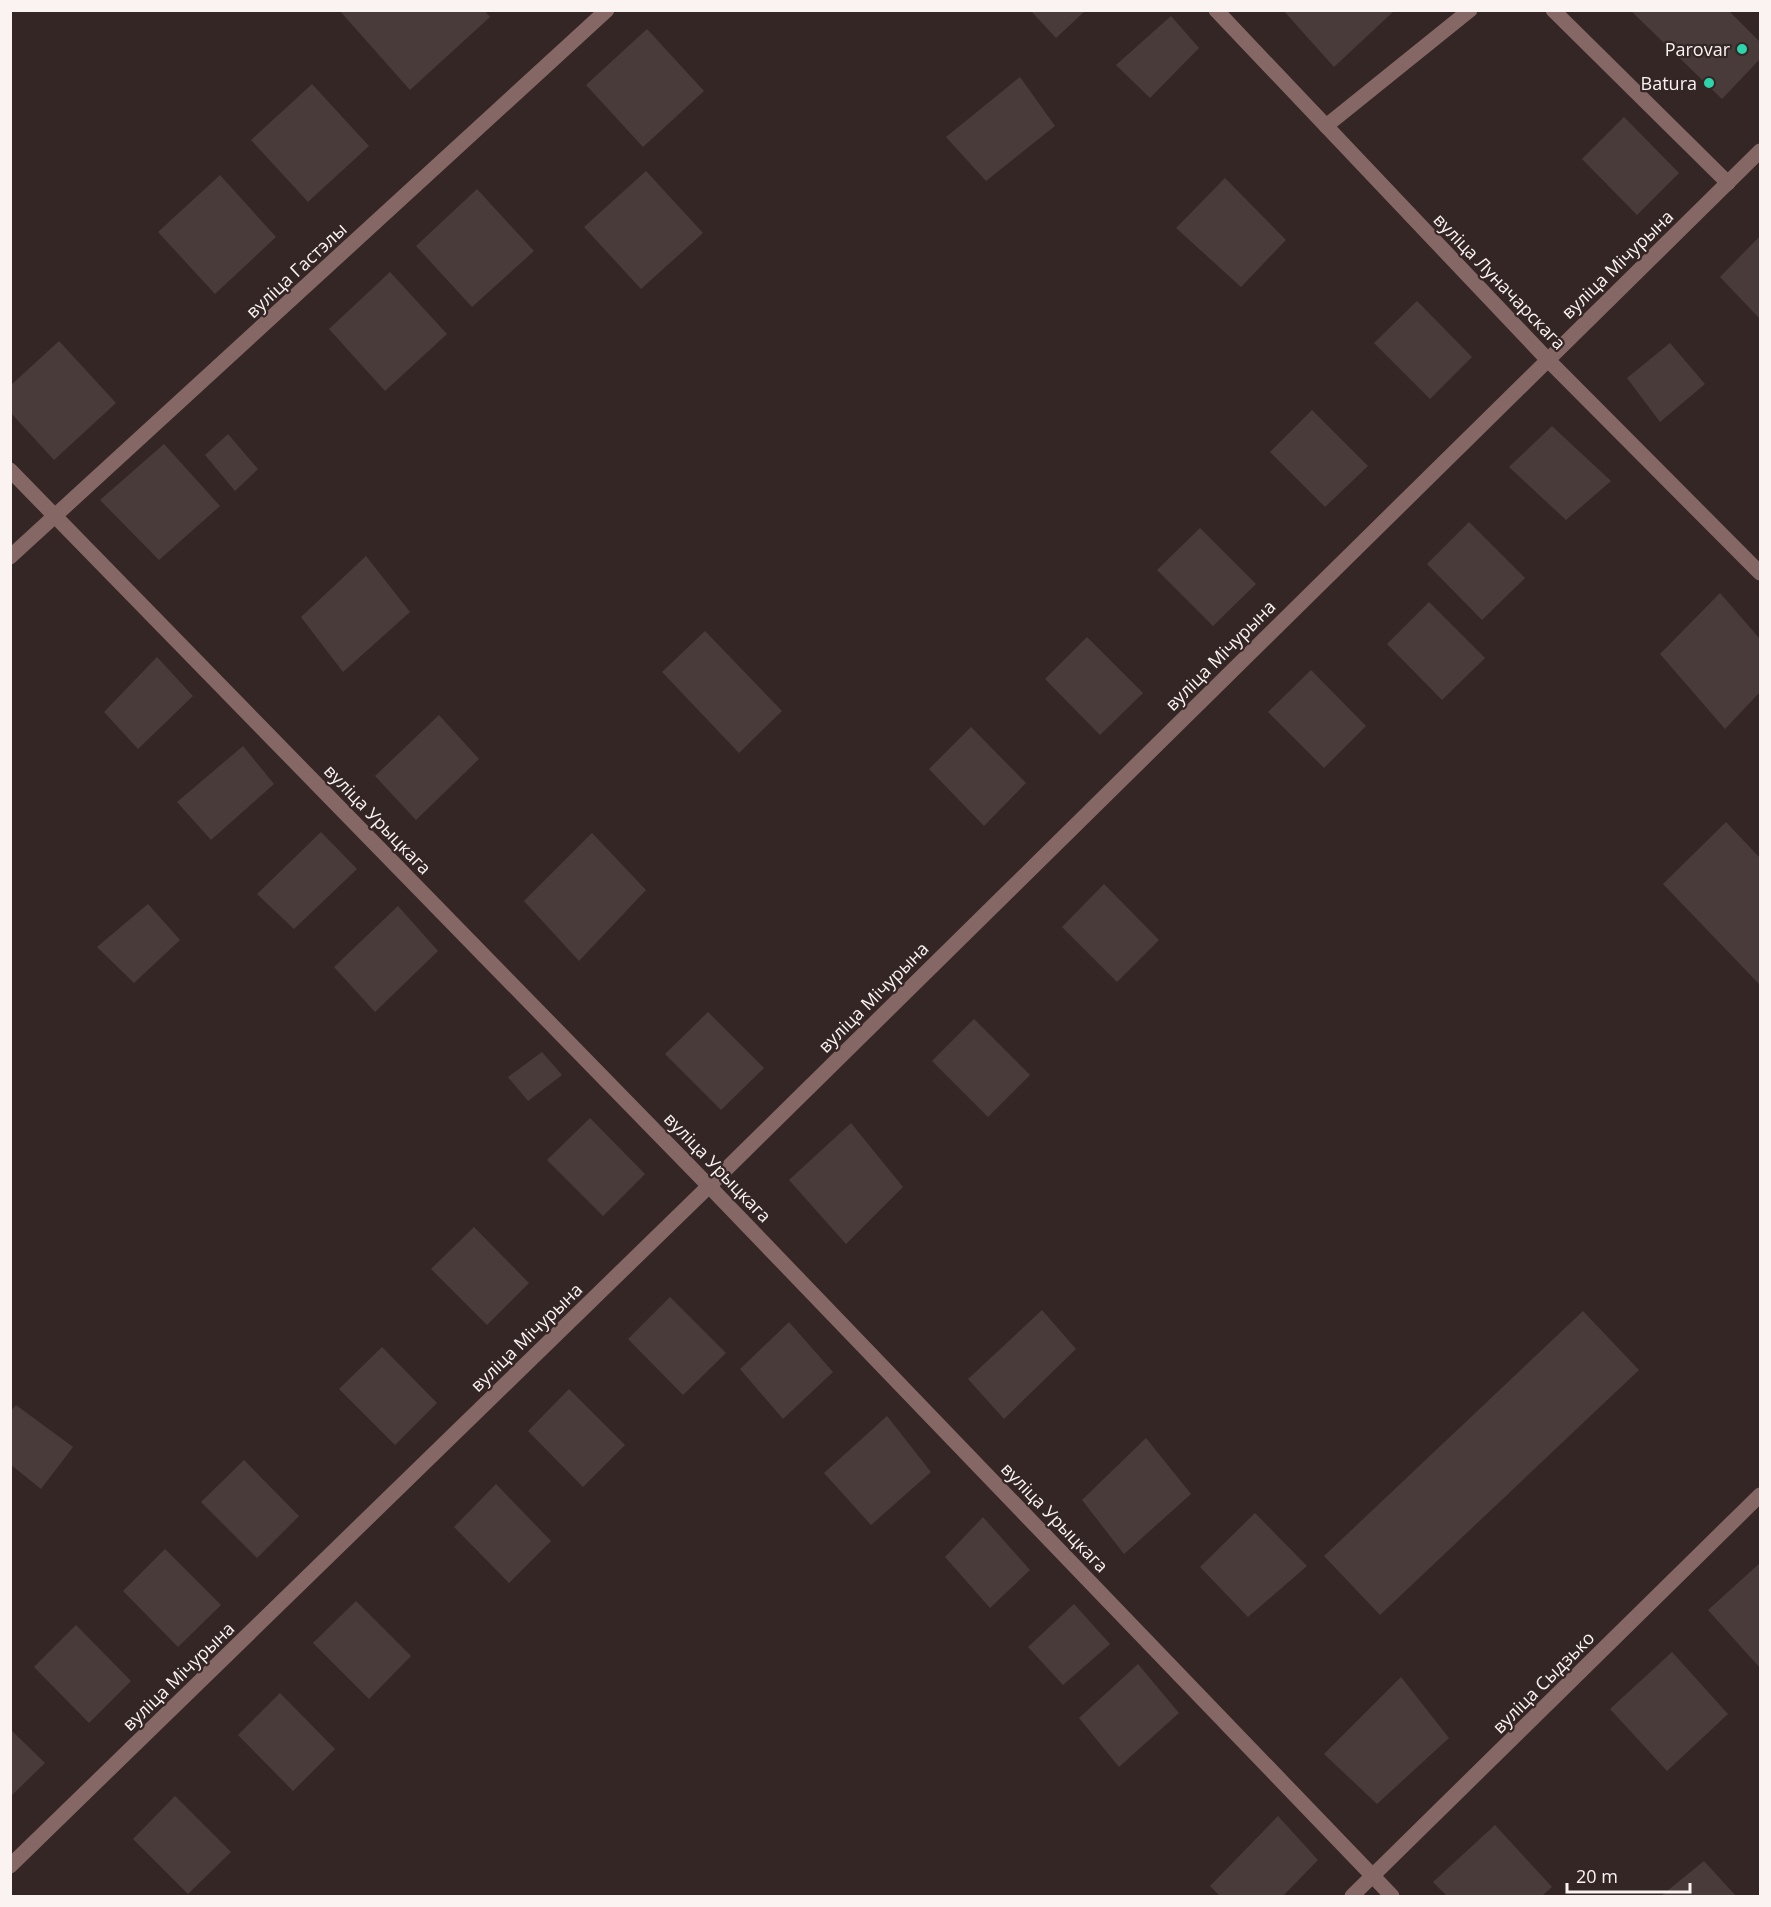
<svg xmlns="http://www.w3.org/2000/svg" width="1771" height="1907" font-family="'Open Sans',sans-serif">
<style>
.building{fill:#493b3a}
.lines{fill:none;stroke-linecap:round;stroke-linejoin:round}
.service{stroke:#856765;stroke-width:15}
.minor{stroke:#856765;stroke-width:15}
.tertiary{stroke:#856765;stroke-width:15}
.poi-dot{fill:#2cd5ab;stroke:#332625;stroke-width:2}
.labels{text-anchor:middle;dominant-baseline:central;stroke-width:4.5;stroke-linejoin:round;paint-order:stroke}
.poi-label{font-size:18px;fill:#fbf2f2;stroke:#332625;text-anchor:end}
.street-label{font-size:18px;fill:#fbf2f2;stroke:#332625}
</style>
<rect width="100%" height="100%" fill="#332625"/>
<g class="building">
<polygon points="339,10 484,10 490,17 410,90"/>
<polygon points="1030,10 1086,10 1056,38"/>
<polygon points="1283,10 1395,10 1334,67"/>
<polygon points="1630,10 1728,10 1760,42 1760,59 1722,99"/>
<polygon points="1171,16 1199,48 1150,98 1116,65"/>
<polygon points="647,29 704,91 643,147 586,85"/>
<polygon points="1020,77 1055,126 986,181 946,137"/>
<polygon points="312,84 369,146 308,202 251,140"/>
<polygon points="1624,117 1679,173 1637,215 1582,159"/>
<polygon points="646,171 703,233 641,289 584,227"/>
<polygon points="220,175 276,237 215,294 158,232"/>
<polygon points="1225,178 1286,240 1241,287 1176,228"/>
<polygon points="477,189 534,251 472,307 416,246"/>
<polygon points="1760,236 1760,319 1720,277"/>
<polygon points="390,272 447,334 385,391 329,329"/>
<polygon points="1417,301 1472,357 1430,399 1374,343"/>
<polygon points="59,341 116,403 54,460 10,412 10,386"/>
<polygon points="1670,343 1705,384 1660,422 1627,378"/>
<polygon points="1312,410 1368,466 1325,507 1270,452"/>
<polygon points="1552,426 1611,481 1566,520 1509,467"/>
<polygon points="228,434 258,469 235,491 205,455"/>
<polygon points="164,444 220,506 159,560 100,500"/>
<polygon points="1469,522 1525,578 1482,620 1427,564"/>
<polygon points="1200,528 1256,584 1213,626 1157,570"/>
<polygon points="366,556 410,612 343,672 301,617"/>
<polygon points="1720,593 1760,639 1760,692 1725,729 1660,654"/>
<polygon points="1429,602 1485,658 1442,700 1387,644"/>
<polygon points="705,631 782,711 739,753 662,672"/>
<polygon points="1087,637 1143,693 1100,735 1045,679"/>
<polygon points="157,657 193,696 138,749 104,712"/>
<polygon points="1311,670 1366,726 1324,768 1268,712"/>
<polygon points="439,715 479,759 416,820 375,776"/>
<polygon points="971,727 1026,783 984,826 929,769"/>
<polygon points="243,746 274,784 211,840 177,802"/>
<polygon points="1726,822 1760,858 1760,985 1663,884"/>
<polygon points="321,832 357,869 294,929 257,894"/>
<polygon points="592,833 646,890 579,961 524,901"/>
<polygon points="1104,884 1159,940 1117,982 1062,927"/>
<polygon points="148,904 180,940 134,983 97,947"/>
<polygon points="398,906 438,951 375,1012 334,967"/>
<polygon points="708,1012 764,1068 721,1110 665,1054"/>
<polygon points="974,1019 1030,1075 988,1117 932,1061"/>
<polygon points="542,1052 562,1075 528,1101 508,1077"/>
<polygon points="590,1118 645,1174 603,1216 547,1160"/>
<polygon points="851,1123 903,1187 846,1244 789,1180"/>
<polygon points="474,1227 529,1283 487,1325 431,1269"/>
<polygon points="670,1297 726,1353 683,1395 628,1339"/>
<polygon points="1042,1310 1076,1349 1004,1419 968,1379"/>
<polygon points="1583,1311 1639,1370 1380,1615 1324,1556"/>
<polygon points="789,1322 833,1372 783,1419 740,1369"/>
<polygon points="382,1347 437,1403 395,1445 339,1389"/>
<polygon points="569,1389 625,1445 583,1487 528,1431"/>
<polygon points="16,1405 73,1447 41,1489 10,1464 10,1412"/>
<polygon points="887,1416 931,1472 871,1525 824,1473"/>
<polygon points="1146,1438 1191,1494 1124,1554 1082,1500"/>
<polygon points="244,1460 299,1516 257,1558 201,1502"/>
<polygon points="496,1484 551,1541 509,1583 454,1527"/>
<polygon points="1255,1513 1307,1566 1248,1617 1200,1567"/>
<polygon points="983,1517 1030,1570 990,1608 945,1557"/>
<polygon points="165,1549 221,1605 178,1647 123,1591"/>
<polygon points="1760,1563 1760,1668 1708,1610"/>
<polygon points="356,1601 411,1656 369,1699 313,1643"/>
<polygon points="1074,1604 1110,1644 1063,1685 1028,1647"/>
<polygon points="76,1625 131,1681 89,1723 34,1667"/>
<polygon points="1672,1652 1728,1714 1667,1771 1610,1709"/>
<polygon points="1138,1664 1179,1713 1119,1767 1079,1718"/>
<polygon points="1401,1677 1449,1738 1377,1804 1324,1754"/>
<polygon points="280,1693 335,1749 293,1791 238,1735"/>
<polygon points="10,1729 45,1763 10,1797"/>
<polygon points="175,1796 231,1852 188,1894 133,1839"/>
<polygon points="1278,1816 1318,1860 1283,1896 1220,1896 1210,1886"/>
<polygon points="1495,1825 1552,1887 1542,1896 1447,1896 1433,1882"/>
<polygon points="1704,1861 1736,1896 1661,1896"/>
</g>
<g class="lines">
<g class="service">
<polyline points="1553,10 1728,183"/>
<polyline points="1326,126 1470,10"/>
</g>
<g class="minor">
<polyline points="10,470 709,1186 1392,1896"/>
<polyline points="10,557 607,10"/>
<polyline points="10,1866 709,1186 1760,151"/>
</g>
<g class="tertiary">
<polyline points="1216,10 1547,359 1760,573"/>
<polyline points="1352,1896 1760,1495"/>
</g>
</g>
<g class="poi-dot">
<circle cx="1742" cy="49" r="6"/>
<circle cx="1709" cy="83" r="6"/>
</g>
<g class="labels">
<g class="poi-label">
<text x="1730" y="49">Parovar</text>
<text x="1697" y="83">Batura</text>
</g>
<g class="street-label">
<text transform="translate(1617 264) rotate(-44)">вуліца Мічурына</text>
<text transform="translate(296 270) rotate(-43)">вуліца Гастэлы</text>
<text transform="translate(1500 281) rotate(46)">вуліца Луначарскага</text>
<text transform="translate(1220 655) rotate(-45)">вуліца Мічурына</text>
<text transform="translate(378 819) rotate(46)">вуліца Урыцкага</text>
<text transform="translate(873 997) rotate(-45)">вуліца Мічурына</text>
<text transform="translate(718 1167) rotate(46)">вуліца Урыцкага</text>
<text transform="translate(526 1337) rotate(-44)">вуліца Мічурына</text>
<text transform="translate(1055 1517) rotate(46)">вуліца Урыцкага</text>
<text transform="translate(178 1676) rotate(-44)">вуліца Мічурына</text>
<text transform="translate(1543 1682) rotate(-45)">вуліца Сыдзько</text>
</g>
</g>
<rect width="1771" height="1907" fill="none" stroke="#fbf2f2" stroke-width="24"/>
<path d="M1567 1883v9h123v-9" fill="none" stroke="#fbf2f2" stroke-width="3"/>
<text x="1576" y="1883" font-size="18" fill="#fbf2f2" stroke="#332625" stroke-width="4.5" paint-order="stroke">20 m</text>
</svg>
